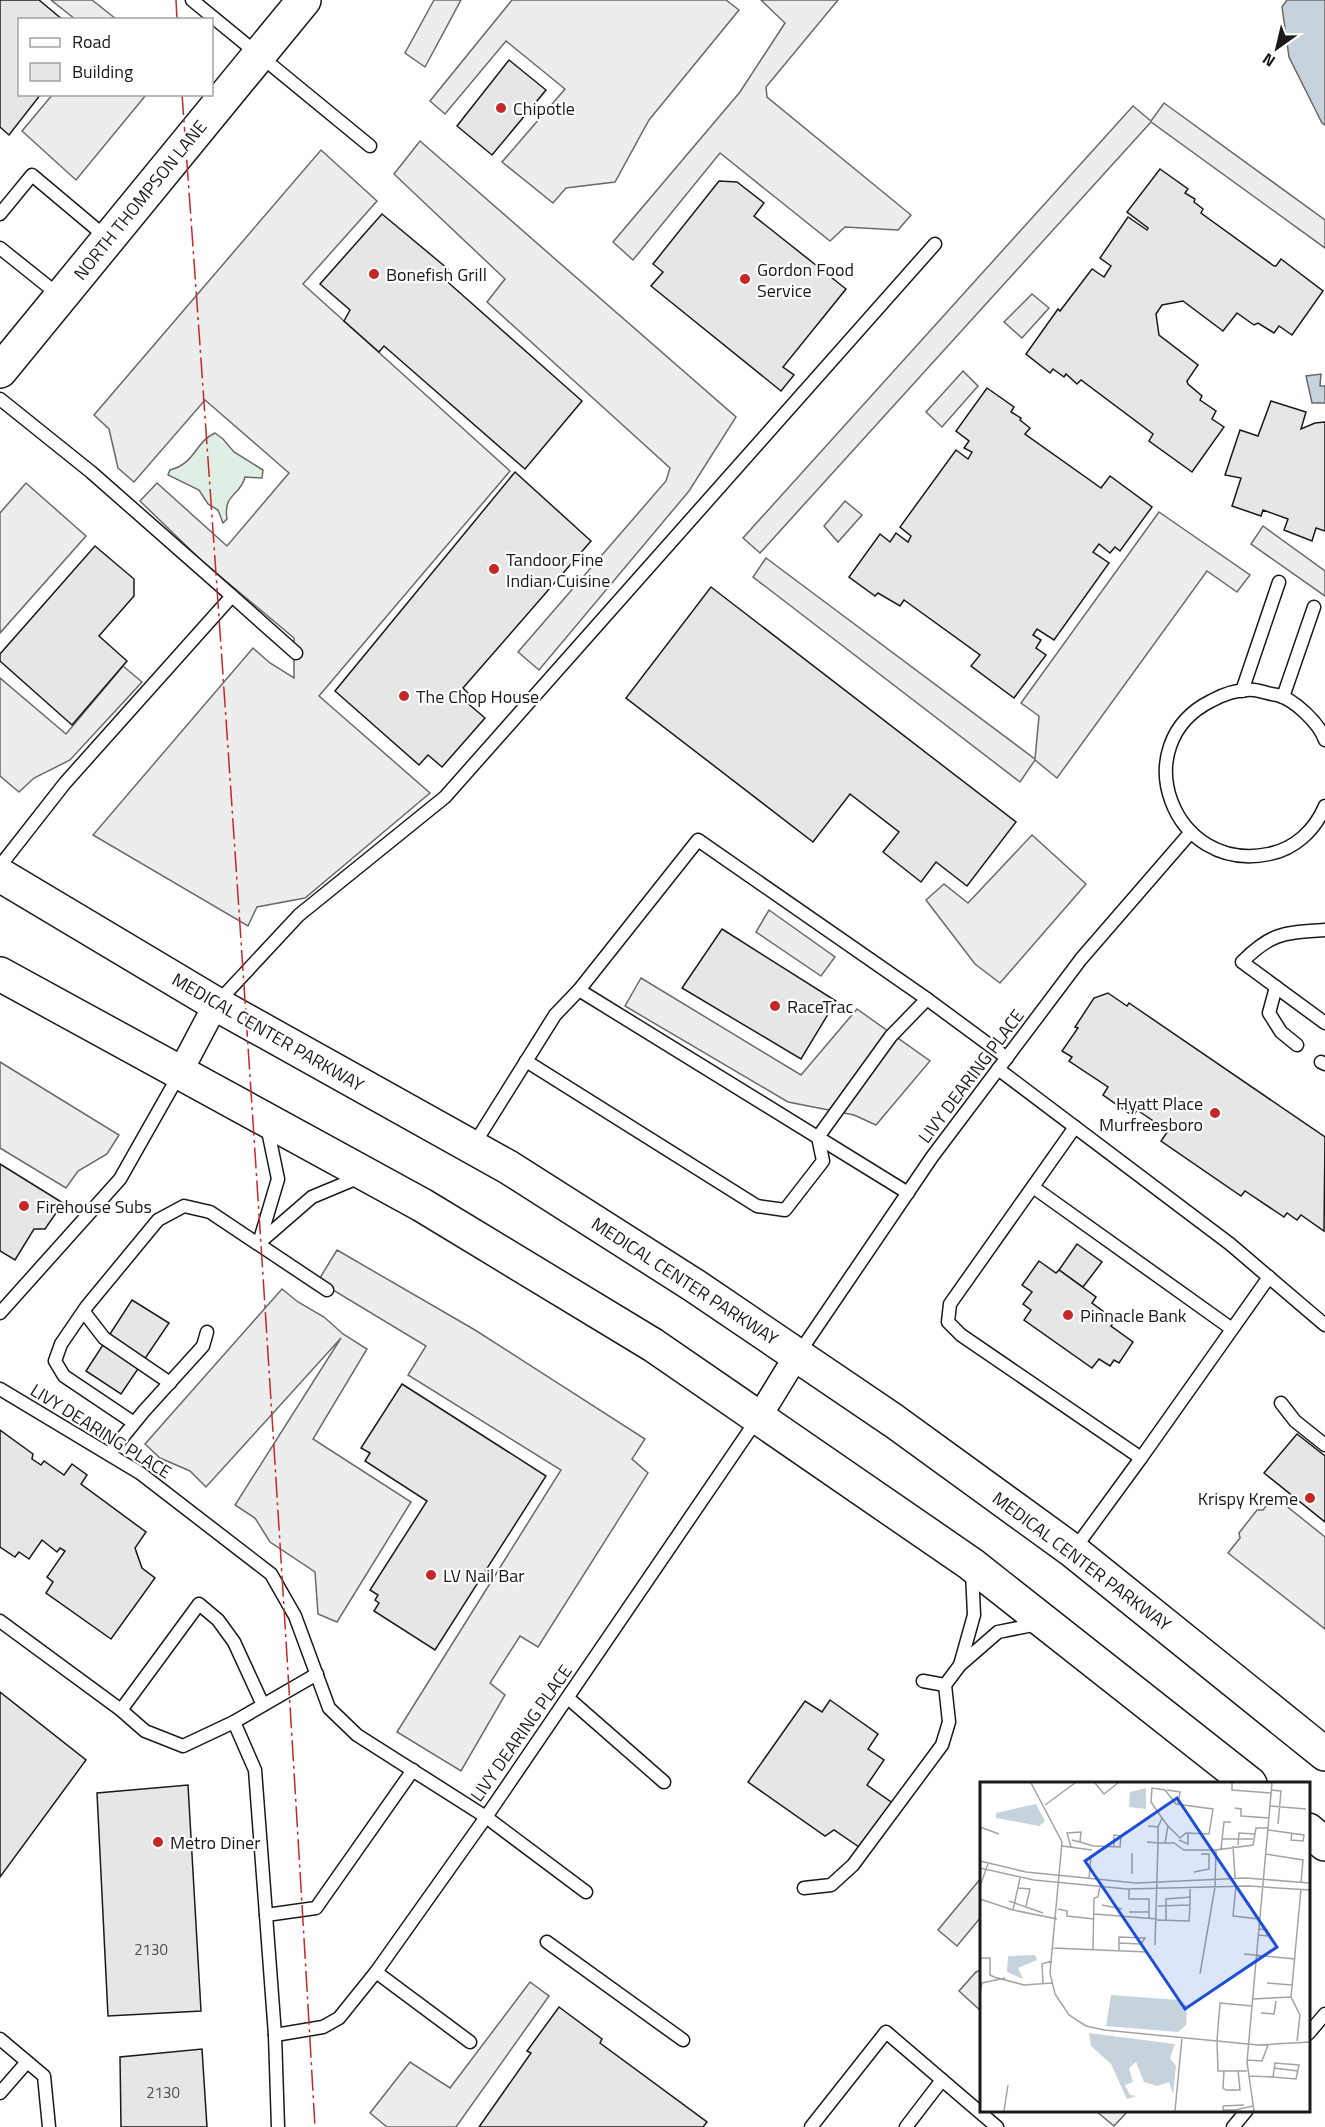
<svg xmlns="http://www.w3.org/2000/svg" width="1325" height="2127" font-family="'Titillium Web',sans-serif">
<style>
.green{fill:#e0efe3;stroke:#6a6a6a;stroke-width:1.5}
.parking{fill:#ededed;stroke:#6a6a6a;stroke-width:1.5}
.water{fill:#c6d2dc;stroke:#6a6a6a;stroke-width:1.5}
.building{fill:#e6e6e6;stroke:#1a1a1a;stroke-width:1.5}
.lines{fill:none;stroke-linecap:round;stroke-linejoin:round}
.lane-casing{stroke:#1a1a1a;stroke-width:15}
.street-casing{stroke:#1a1a1a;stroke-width:27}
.secondary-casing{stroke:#1a1a1a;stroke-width:36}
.lane{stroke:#fff;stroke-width:12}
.street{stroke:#fff;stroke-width:24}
.secondary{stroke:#fff;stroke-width:33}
.power{stroke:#c62828;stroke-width:1.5;stroke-dasharray:21 4.5 3 4.5;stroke-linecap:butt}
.poi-dot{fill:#c62828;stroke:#fff;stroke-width:2}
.labels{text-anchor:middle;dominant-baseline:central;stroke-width:4.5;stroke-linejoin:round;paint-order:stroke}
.number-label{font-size:15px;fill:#4d4d4d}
.poi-label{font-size:18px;fill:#1a1a1a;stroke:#fff;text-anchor:start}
.street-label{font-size:18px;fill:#1a1a1a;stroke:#fff}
.inset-road{fill:none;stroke:#a3a3a3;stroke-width:1.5}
.view{fill:#1d4ed8;fill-opacity:0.15;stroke:#1d4ed8;stroke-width:3}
.inset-edge{fill:none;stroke:#1a1a1a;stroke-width:3}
</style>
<rect width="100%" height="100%" fill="#fff"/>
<path class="green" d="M215 433 223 439 234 452 263 470 262 478 245 477C240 497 223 493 227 519L223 523 218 510 208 504 199 490 168 475 170 470C195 464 195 442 215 433Z"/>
<g class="parking">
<polygon points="51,0 92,0 116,19 75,19"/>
<polygon points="434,0 461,0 425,67 405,53"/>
<polygon points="512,0 726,0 739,10 649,120 615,182 566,188 553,203 502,162 565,89 506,41 445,114 430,101"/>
<polygon points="761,0 838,0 766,87 767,97 911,215 898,230 845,227 830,241 720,153 633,260 613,242 740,92 785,23"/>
<polygon points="53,94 146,94 146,95 76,180 22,131"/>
<polygon points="1164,103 1325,220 1325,248 1151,122 760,553 743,538 1133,106 1151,121"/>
<polygon points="420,141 736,417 689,491 539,670 518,652 666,481 670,468 487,302 505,279 394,174"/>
<polygon points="321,150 377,201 303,284 510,471 319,696 430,793 305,898 257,907 248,926 93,835 253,648 270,663 294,678 294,638 203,562 140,501 157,483 227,546 289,473 205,400 134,482 118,468 109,429 94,415"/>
<polygon points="1032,294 1049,308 1022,338 1004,322"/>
<polygon points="963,371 978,386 942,427 926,412"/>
<polygon points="26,483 86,536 0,633 0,513"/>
<polygon points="845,501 862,515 838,542 824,526"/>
<polygon points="1159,512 1250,575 1237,592 1207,571 1057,778 1035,760 1020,782 753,577 766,558 1035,759 1039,716 1021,703"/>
<polygon points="1263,526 1325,571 1325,596 1251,544"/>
<polygon points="123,666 142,682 70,760 34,778 19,792 0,776 0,678 66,734"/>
<polygon points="1032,835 1086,884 1000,983 975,964 926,900 944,884 968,903"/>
<polygon points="769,910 835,957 821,976 756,932"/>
<polygon points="641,978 801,1075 857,1009 930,1061 876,1125 854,1115 788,1102 625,1006"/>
<polygon points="0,1062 119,1135 107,1154 78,1171 66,1188 0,1148"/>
<polygon points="337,1250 475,1330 645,1439 632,1459 648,1473 538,1647 520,1636 490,1683 505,1695 461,1771 397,1732 561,1470 408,1375 426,1346 318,1281"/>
<polygon points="282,1289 298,1302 324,1317 343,1334 367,1349 313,1439 411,1502 337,1622 318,1614 315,1572 270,1542 255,1518 235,1505 341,1338 206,1487 190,1471 160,1458 145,1444"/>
<polygon points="1274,1496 1325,1537 1325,1629 1228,1553 1240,1538 1239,1533 1257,1510 1263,1510"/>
<polygon points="981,1878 981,1917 957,1946 938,1930"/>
<polygon points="981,1970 982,1970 981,2011 959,1991 976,1972"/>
<polygon points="530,1982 549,1996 456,2127 387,2127 370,2113 410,2062 450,2088"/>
<polygon points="1096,2111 1128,2111 1114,2126"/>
</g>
<g class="water">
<polygon points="1287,0 1325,0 1325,125 1322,123 1289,57 1282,7"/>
<polygon points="1321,374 1320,386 1325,386 1325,403 1312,403 1306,376"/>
</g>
<g class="building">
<polygon points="0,0 39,0 63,20 20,20 20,94 41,94 9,135 0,127"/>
<polygon points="509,60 546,90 492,155 457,126"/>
<polygon points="1160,169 1188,189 1185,193 1195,199 1194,202 1203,209 1201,213 1274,266 1276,266 1281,259 1323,291 1292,335 1279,326 1274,333 1258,323 1254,325 1237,313 1223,331 1183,301 1162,305 1156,314 1159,335 1198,365 1187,381 1188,384 1202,396 1200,400 1216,411 1212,419 1224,427 1192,472 1149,441 1153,434 1081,380 1077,384 1066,374 1064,377 1053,369 1050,373 1026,354 1058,309 1060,311 1092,269 1104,277 1111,266 1100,258 1128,217 1147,230 1148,228 1127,212"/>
<polygon points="719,181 737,182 764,203 754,216 846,289 783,367 794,375 781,391 651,286 663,272 653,264"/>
<polygon points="382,214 448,269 442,277 582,401 525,469 384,346 379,352 344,321 350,310 320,284"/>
<polygon points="987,388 1014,407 1011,412 1021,418 1020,420 1030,428 1025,434 1101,488 1110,476 1152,507 1120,551 1115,547 1110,553 1099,544 1093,552 1109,563 1054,640 1037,629 1033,635 1041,640 1036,648 1046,655 1014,698 971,666 980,655 904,600 900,606 878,593 875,596 849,577 880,534 890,542 896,533 908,542 911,536 900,527 956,450 968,459 972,452 964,448 969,441 956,431"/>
<polygon points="1271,401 1306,412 1301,429 1315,423 1325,422 1325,531 1316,528 1312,541 1284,530 1288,519 1263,510 1261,516 1232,506 1241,478 1225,475 1240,430 1258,436"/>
<polygon points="515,472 591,541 463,688 470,695 465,701 485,718 442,767 428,755 419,765 335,691"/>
<polygon points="95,546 134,579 134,596 99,636 127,661 72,725 0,661 0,654"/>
<polygon points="711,587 1016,822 967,886 936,862 921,882 883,852 899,832 850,794 813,842 626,698"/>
<polygon points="722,929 836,1001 801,1059 682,988"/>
<polygon points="1108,993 1127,1006 1129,1003 1325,1137 1324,1231 1301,1215 1297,1220 1287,1213 1284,1217 1245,1191 1241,1196 1161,1141 1168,1131 1137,1110 1133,1116 1103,1095 1108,1087 1069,1061 1072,1057 1062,1051 1078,1028 1075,1027 1094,998"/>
<polygon points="0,1164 63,1203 45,1229 34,1229 15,1260 0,1251"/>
<polygon points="1077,1244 1102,1262 1083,1287 1059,1270"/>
<polygon points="1039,1261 1056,1273 1059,1270 1096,1297 1092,1303 1115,1320 1111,1326 1133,1342 1119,1363 1114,1360 1110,1366 1099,1359 1092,1368 1024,1320 1031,1310 1023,1304 1032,1292 1022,1285"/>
<polygon points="132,1300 169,1323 121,1394 86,1371"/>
<polygon points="402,1384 546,1476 435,1650 374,1611 379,1603 375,1600 378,1595 370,1590 427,1501 365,1461 370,1453 361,1448"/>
<polygon points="0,1430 33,1454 32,1459 41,1465 44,1461 64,1475 72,1464 87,1475 81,1484 146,1532 135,1548 142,1568 155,1578 111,1639 46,1593 53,1582 47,1577 65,1551 60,1548 57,1552 42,1540 29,1559 19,1552 15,1557 0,1547"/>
<polygon points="1297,1434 1325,1456 1325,1522 1264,1473"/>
<polygon points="0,1692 86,1760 0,1877"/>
<polygon points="830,1700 878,1734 868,1749 884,1760 867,1785 894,1804 862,1849 834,1830 825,1836 748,1782 805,1701 822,1712"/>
<polygon points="188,1785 201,2011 108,2016 97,1793"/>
<polygon points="559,2007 602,2039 600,2043 707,2122 703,2127 479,2127 531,2053 527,2051"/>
<polygon points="202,2049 207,2127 121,2127 120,2057"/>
</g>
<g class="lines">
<g class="lane-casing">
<g id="lane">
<polyline points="192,0 370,146"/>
<polyline points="0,214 32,175 107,238"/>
<polyline points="0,248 60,296"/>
<polyline points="0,399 91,472 232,596 65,783 0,866"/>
<polyline points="232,596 296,653"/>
<polyline points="1242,691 1279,582"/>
<polyline points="1283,697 1314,607"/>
<path d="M1325 740C1319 723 1294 699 1277 695 1269 694 1262 691 1254 690 1239 689 1224 694 1211 701 1125 744 1172 874 1269 854 1295 849 1315 830 1325 806"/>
<path d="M1325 930C1284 933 1272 932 1242 962L1325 1023"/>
<polyline points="1276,987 1269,1013 1281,1032 1297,1045"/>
<polyline points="579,990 698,840 927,999 1007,1058"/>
<polyline points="217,1003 299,915 445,797 935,244"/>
<polyline points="526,1061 757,1206 785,1210 823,1161 818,1137 891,1036 927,999"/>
<polyline points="1321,1062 1325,1064"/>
<polyline points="998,1069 1230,1244 1325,1325"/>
<polyline points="473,1146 555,1015 579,990 908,1193"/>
<polyline points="1033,1187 1232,1329"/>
<polyline points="259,1243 312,1197 360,1177"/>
<polyline points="259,1243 278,1179 267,1126"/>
<polyline points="84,1312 104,1338 170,1383"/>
<polyline points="0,1313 120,1179 180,1073"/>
<polyline points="799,1353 932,1157 1081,959 1191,832"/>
<polyline points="0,1389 140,1473 271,1574 295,1616 329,1708 357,1735 486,1817 758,1418"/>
<polyline points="1281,1403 1295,1421 1325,1445"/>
<polyline points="134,1423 64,1376 55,1361 61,1344 87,1306 158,1220 184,1206 210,1212 327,1290"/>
<polyline points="109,1454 144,1411 203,1346 207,1332"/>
<polyline points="1141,1458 1269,1277"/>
<polyline points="1073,1551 1141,1458 961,1335 948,1322 950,1304 1075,1127"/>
<polyline points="0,1621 121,1710 145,1731 183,1746 234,1722 255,1770 266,1915"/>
<polyline points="960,1665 974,1615 972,1572"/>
<polyline points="923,1681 945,1685 960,1665 998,1632 1038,1624"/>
<polyline points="568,1698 664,1782"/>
<polyline points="121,1710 199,1604 218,1620 234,1642 263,1705"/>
<polyline points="234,1722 317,1674"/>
<polyline points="804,1888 831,1885 853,1865 942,1745 949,1722 945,1685"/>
<polyline points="547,1942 683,2040"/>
<polyline points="376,1972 339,2018 323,2027 275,2035 266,1915 316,1908 413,1770"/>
<polyline points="1308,2034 1325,2014"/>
<polyline points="275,2035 278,2127"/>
<polyline points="0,2039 44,2076 49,2127"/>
<polyline points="470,2042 376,1972 486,1817 586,1892"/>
<polyline points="0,2093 27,2062"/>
<polyline points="811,2127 886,2032 997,2127"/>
<polyline points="906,2127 942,2080"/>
<polyline points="1233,2127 1247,2110"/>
</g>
</g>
<g class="street-casing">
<g id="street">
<polyline points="180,1072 216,1004"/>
<polyline points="759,1417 797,1355"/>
</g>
</g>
<g class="secondary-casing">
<g id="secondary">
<polyline points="0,371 304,0"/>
<polyline points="0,875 216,1004 508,1167 695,1286 894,1421 1073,1551 1325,1754"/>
<polyline points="0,974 422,1205 653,1345 971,1564 1250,1784"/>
<polyline points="1308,1830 1325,1844"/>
</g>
</g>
<use href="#lane" class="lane"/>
<use href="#street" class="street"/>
<use href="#secondary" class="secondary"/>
<g class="power">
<polyline points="176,0 177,20"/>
<path d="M182 94C231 772 276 1449 315 2127"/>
</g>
</g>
<g class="poi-dot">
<circle cx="501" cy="108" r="6"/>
<circle cx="374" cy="274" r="6"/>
<circle cx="745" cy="279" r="6"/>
<circle cx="494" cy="569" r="6"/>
<circle cx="404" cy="696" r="6"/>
<circle cx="775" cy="1006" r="6"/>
<circle cx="1215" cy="1113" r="6"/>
<circle cx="24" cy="1206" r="6"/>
<circle cx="1068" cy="1315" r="6"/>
<circle cx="1310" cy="1498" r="6"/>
<circle cx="431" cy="1575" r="6"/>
<circle cx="158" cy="1842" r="6"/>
</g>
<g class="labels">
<g class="number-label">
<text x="151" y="1949">2130</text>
<text x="163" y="2092">2130</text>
</g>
<g class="poi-label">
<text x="513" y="108">Chipotle</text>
<text x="757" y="269">Gordon Food<tspan x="757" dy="21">Service</tspan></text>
<text x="386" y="274">Bonefish Grill</text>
<text x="506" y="559">Tandoor Fine<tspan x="506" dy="21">Indian Cuisine</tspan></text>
<text x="416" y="696">The Chop House</text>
<text x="787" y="1006">RaceTrac</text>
<text x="1203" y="1103" text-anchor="end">Hyatt Place<tspan x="1203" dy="21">Murfreesboro</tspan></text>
<text x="36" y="1206">Firehouse Subs</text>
<text x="1080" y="1315">Pinnacle Bank</text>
<text x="1298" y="1498" text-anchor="end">Krispy Kreme</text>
<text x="443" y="1575">LV Nail Bar</text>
<text x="170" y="1842">Metro Diner</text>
</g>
<g class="street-label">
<text transform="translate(140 200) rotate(-51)">NORTH THOMPSON LANE</text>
<text transform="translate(268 1032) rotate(30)">MEDICAL CENTER PARKWAY</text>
<text transform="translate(971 1076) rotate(-53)">LIVY DEARING PLACE</text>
<text transform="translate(685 1281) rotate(33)">MEDICAL CENTER PARKWAY</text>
<text transform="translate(101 1431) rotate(32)">LIVY DEARING PLACE</text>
<text transform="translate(1082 1561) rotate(37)">MEDICAL CENTER PARKWAY</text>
<text transform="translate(521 1733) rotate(-55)">LIVY DEARING PLACE</text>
</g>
</g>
<g transform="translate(980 1782)">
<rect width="330" height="330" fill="#fff"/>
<path d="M166 6V27L149 25 150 10ZM56 22 65 39 59 44 16 36V31ZM55 173 57 178 38 186 43 197 27 190 28 174ZM131 213 199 218 207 224 206 243 198 250 126 244ZM109 251 195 262 190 276 196 284 193 312 189 300 177 304 164 300 156 280 149 286 153 300 145 303 150 313 156 314 147 317 131 282 111 264Z" fill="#c6d2dc"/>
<path class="inset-road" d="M51 1 82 60 70 191 75 212 89 233 106 244 124 248 278 263 330 260M115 1 124 12 138 1M252 1V8L291 11M187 8 200 10 198 22M291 8 301 9 298 42M65 23 95 1M290 24 326 27M255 26 261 27V34L289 36M182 36 171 20 172 6 185 8 196 22 233 27 229 52 206 51 200 56 188 44M0 45 19 52M178 45 182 36 188 44 185 61M288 48 324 53 323 59 311 58 312 51M242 57H273M199 58 208 62V51M100 60 113 64 140 65 141 54 134 53V64M167 60 178 61V45L168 44M258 63 259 51 275 52M82 64 112 68M253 64 255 96M91 65 87 51 101 50 100 60 92 58M241 67 244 40H251M285 72 323 78 321 100M0 79 46 90 156 101 266 96 330 101M0 86 54 98 147 107 269 104 330 108M214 90 229 87V72H221M152 92V71M40 96 33 128 77 137M109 97 111 73M0 104 8 82M256 104 253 134 280 137M38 106 50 107 46 124M149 107V117H169V137M0 117 33 128M29 119 63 131M122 123 142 127M178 124 210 123V107M78 127 87 129V134L114 137M149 130H169M114 132 177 137M177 138 209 139 210 123M186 139V117L211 115M279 147 287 148V154L279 153M175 163 178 61H194L204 68H236L273 63 276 46H288M73 166 167 170M113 167 114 116 118 115 120 104M139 169V155L165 156 161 162 139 161M264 172 315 177M0 176H10V193L14 195 44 203 72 201M220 192 235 105 236 68M287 201 312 203M63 202 62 182 72 179M0 211 2 201 25 196M272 217 311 215M281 231 294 232 296 219M317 259 320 233 311 215 321 107M267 278 282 279 288 263M294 286 318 289M244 288 243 306 246 308H260L258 288M267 289H238L237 259 240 221 272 224M269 294 293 295 295 281 319 283 316 297 293 295M243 324V328H255L273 324M243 324 264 323M24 329 28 303M195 329 202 255M274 329 267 280 292 1"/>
<path class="view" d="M197 16 297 165 205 227 105 79Z"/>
<rect width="330" height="330" class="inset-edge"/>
</g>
<rect x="18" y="18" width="195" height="78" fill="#ffffff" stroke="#a3a3a3" stroke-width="1.5"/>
<rect x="30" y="38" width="30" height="9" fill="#ffffff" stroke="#a3a3a3" stroke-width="1.5"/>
<text x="72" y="48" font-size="18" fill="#1a1a1a">Road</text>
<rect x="30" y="63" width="30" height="18" fill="#e6e6e6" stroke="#a3a3a3" stroke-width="1.5"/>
<text x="72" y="78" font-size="18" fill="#1a1a1a">Building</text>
<g transform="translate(1277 48) rotate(214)" stroke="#ffffff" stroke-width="4.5" paint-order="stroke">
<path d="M0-4.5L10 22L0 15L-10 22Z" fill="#1a1a1a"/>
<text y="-9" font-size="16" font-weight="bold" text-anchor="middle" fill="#1a1a1a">N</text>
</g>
</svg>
